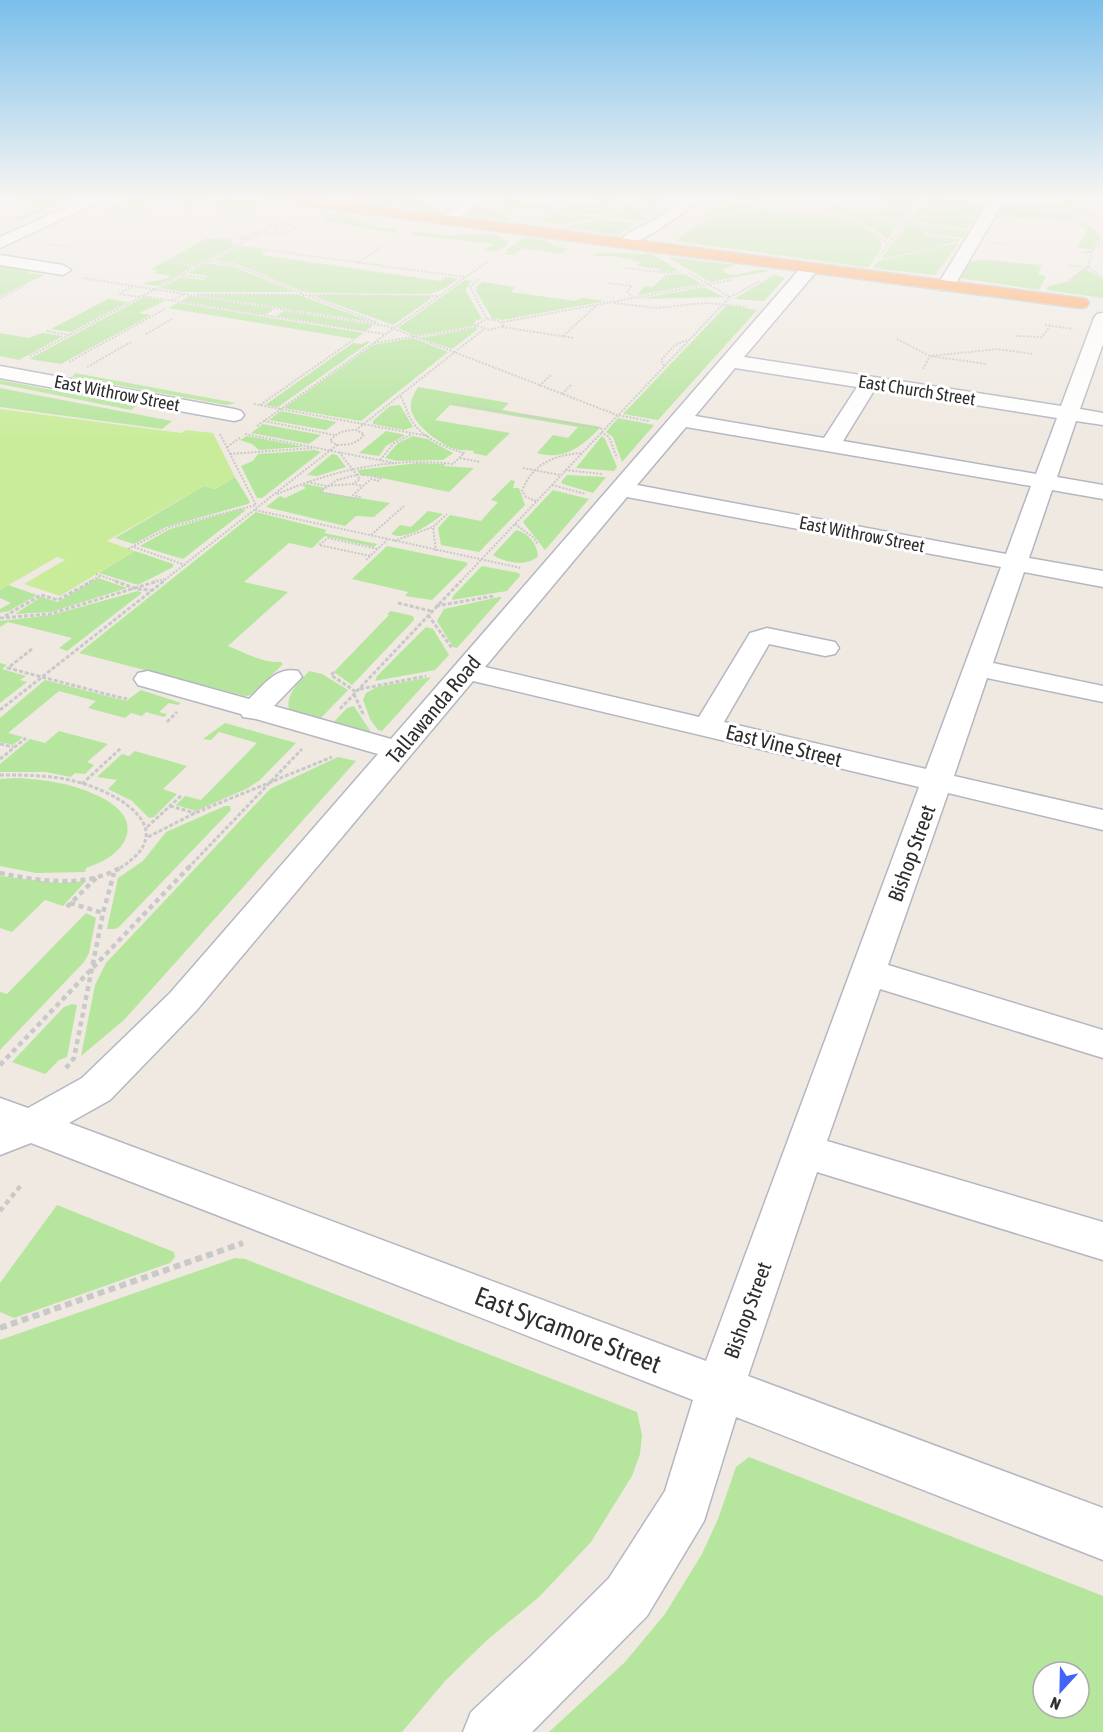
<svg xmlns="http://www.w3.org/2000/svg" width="1103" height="1732" font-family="'Asap Condensed',sans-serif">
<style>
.green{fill:#b6e59e;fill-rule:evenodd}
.pitch{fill:#c9ec9a}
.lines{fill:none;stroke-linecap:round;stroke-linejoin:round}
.minor-casing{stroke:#b4b7c1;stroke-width:3}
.highway-casing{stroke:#c9c9c9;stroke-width:3}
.path-far3{stroke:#c9c9c9;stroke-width:2;stroke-dasharray:2 1.5;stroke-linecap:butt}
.path-far2{stroke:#c9c9c9;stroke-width:3;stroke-dasharray:4 2;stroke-linecap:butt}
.path-far1{stroke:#c9c9c9;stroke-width:4.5;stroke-dasharray:5 4;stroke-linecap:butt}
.path{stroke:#c9c9c9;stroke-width:6;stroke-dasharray:7 4.5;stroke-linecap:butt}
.minor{fill:#fff;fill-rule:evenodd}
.highway{fill:#ffa35c;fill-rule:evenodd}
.labels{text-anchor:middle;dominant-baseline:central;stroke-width:6;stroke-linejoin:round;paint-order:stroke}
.far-street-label{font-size:18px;fill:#2e2e2e;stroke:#fff}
.street-label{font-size:21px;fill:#2e2e2e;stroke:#fff}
.near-street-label{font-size:26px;fill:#2e2e2e;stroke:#fff}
</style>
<rect width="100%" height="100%" fill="#efe9e1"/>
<g class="green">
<polygon points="17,197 79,197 19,221 10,220 38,208 7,203 0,206"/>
<path d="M133 197H218L186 211 182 210 185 208 182 204C169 202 155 202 143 208L146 212 151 213 141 215 104 210Z"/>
<polygon points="222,197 227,197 283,205 263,207 242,213 201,207"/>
<polygon points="418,197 440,212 337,198"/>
<polygon points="499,197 514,197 513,199 522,200 520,202 555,206 551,209 503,210 497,206"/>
<path d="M594 197 624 199C615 206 607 209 597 215L559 208H566L571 204 593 207 600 201 591 199Z"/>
<polygon points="639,197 669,197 653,211 662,214 656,218 636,198"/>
<polygon points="761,197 759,200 805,203 786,207 725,198"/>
<polygon points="848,197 920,197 911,210 878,206 883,200"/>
<polygon points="487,198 493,199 492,206 498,212 515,222 461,215"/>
<polygon points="927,198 932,197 985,204 976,217 914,215"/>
<polygon points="631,201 646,219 638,221 609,217"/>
<polygon points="1072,201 1081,203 1078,211 1024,206"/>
<polygon points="724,202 727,202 778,208 733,211 704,216 719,203"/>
<polygon points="829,205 855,209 853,211 872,214 877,208 909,211 902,220 896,221 834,213 827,208"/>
<polygon points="1007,206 1072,214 1076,215 1073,219 1067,219 997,217 1002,207"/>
<path d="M771 211C802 211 863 214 882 243L881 249 868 267H864L676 241C708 213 730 211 771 211Z"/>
<polygon points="335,212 346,213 370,225 399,230 395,233 321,220"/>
<polygon points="554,213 593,217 595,218 562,224 540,222"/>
<polygon points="843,216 895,223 899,224 887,239 875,229"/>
<polygon points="913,216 976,218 968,229 909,221"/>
<polygon points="604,219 636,224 617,235 564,227"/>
<polygon points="1081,222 1092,228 1099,238 1092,249 1078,248 1087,228 1077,226"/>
<polygon points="907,224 968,231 963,238 927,232 925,237 960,239 958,241 881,259"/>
<path d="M416 232 441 235H497L509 242C504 251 493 252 484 251L493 244 411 235Z"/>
<polygon points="524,237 543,240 555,246 568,249 560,254 523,248 513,255 505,254 509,252 506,250"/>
<polygon points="207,238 230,241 233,246 197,265 166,261"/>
<polygon points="959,243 935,275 873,268 878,261"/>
<polygon points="237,247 266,251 262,255 440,281 445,277 458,279 444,289 429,294 312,293 304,292 235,263 214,260"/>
<polygon points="597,253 652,254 678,270 671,272 659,271 660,269 637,266 641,262 614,256 594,256"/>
<path d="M671 257 735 265 722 270C735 283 754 265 768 271L710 282 669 258Z"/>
<polygon points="981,260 1042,265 1038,274 1046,276 1039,290 960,278 968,262"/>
<path d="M164 262 193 267 158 286 144 284C154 279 161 282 172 276L154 273 158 270 151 269Z"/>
<polygon points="207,263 234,267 295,292 183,292 160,288 182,277 203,280 208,276 188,273"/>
<polygon points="0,266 31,271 28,273 44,275 0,296"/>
<polygon points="1084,268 1103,279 1103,298 1046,290 1049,286 1070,281"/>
<polygon points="685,274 702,284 639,295 638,294 645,286 653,287 666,275"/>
<polygon points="774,275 785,278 764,301 734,299"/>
<polygon points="465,280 472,281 466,288 466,291 482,319 475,321 473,326 419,335 414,335 398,328"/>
<polygon points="483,282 515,287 511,292 575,301 582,298 605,301 502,320 492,318 476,291 477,285"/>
<polygon points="704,287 724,297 639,299"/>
<polygon points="198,295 299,295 372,322"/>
<polygon points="318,295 427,296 432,298 393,325 316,297"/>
<polygon points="190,296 274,309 266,315 181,301"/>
<polygon points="144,297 165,301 139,313 151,315 61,364 29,359"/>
<polygon points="108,299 128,302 71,332 51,329"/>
<polygon points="178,303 364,333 355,339 168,308"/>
<polygon points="727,305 757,310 658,420 623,414"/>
<polygon points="284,311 373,325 366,331 276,316"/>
<polygon points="475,328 478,329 452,349 420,338"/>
<polygon points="0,333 29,338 42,333 63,336 19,360 0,356"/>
<polygon points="413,338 448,352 361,421 284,408 373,345"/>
<polygon points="367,341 370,342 278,407 265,405 353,343 362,344"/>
<polygon points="75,373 236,403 226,405 72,377"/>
<polygon points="0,380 136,406 131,410 0,384"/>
<path d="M418 387 509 403 502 410 601 427C582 446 565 461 537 453L553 435 568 438 578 427 450 405 435 420 510 433 486 456 473 453 474 451C469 450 465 450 461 450 445 449 413 425 411 409 410 400 414 394 418 387Z"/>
<polygon points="0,388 172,421 162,429 0,407"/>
<polygon points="400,405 413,427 404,430 373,424 373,421 390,406"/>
<polygon points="281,411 337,422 326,430 269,420"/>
<polygon points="618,418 654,425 622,462 613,437 606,432"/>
<polygon points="263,424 321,435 309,444 251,433"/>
<polygon points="386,431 405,435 386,446 379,456 359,453"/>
<polygon points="247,436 300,446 303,447 259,450 252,444 240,440"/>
<polygon points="413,436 427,439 453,453 443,460 397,461 385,458 398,443"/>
<polygon points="602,436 605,439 617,467 614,471 576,468"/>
<polygon points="315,450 321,452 262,498 257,498 241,466 253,461 258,454"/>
<polygon points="332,454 337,455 346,467 317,476 307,475"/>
<polygon points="418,463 445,464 444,466 474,468 449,492 368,475 362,476 357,470"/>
<polygon points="567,475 606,477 593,493 563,484 561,482"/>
<polygon points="235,477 250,502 248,504 166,527 134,544 115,538 204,486 215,489"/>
<polygon points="511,480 515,481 513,488 519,488 525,505 479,552 441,545 438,528 450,515 481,521 498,502 491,500"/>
<polygon points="306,484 325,488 321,492 390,503 374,517 356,516 345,526 266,507 280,496 285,498 306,488 302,485"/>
<polygon points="553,490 589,499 545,550 523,522"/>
<polygon points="241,509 246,510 183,559 140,546 170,529"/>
<path d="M428 511 443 514C432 523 405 542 391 534L400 525 411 527Z"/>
<path d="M256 512 327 530 324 533 377 544 374 547 325 536 312 548 289 543 244 582 288 592 228 646C246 653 262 663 282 662V665L252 695 245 696 79 653Z"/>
<path d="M516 530C528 533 537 543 538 556 528 567 505 563 493 555Z"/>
<polygon points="387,546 465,562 468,564 432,600 405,596 408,592 352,579"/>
<polygon points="135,551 173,564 173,567 138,585 99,573"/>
<polygon points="482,566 519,573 520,576 507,591 452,600 453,596"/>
<polygon points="98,578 127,588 51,612 15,614 41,597 58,602"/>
<polygon points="8,585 37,595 9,611 0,613 0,609 11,603 0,598 0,590"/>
<polygon points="138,591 142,593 67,651 59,648 72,638 8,622 0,627 0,621 52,615"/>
<polygon points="499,597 502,597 457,648 453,647 437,621 444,609"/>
<polygon points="391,611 413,616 414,620 352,685 334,672 389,615 387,614"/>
<polygon points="426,627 433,629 449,655 435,670 375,681 377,676"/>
<polygon points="0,663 7,665 2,669 26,676 20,680 27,682 0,703"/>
<path d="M309 671 322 674 348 690 317 722 292 715C281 698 298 684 309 671Z"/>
<polygon points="431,677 382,731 378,730 370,719 363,700 366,693 377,687"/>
<polygon points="45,680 126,701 141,690 181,703 178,705 169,703 159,712 167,714 164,717 146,712 142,716 131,713 125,718 88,708 96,701 59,691 8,733 23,737 13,745 0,742 0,718"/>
<polygon points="354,706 374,737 330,726 347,708"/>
<polygon points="225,723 296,743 260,780 248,788 196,811 176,805 185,796 201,800 257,743 219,732 211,740 203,739"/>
<polygon points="59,731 108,744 87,762 94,765 85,774 75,773 71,777 45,772 0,772 0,764 30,739 45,743"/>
<polygon points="135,751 187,766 163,789 177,794 154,817 149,818 132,801 108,789 117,780 97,777 122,754 129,756"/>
<polygon points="338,757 356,761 124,1020 81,1056 95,985 106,963 270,789"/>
<path d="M15 778C43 779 71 783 96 795 147 817 131 854 86 868L85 872 36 873 0 866V779Z"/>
<polygon points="225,806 230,806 231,810 119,927 115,929 107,929 118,878 143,861 166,832"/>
<polygon points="0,876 59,883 86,881 63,906 45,900 12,932 0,928"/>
<polygon points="86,913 96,918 89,953 84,962 0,1050 0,992 7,994"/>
<polygon points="72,1004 77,1005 67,1057 59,1060 45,1074 12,1062 64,1007"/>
<polygon points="57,1205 174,1252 175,1257 170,1263 14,1318 0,1312 0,1283"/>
<polygon points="235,1258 245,1259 637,1412 642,1435 640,1454 632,1476 591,1542 539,1597 486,1641 445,1681 402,1732 0,1732 0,1340"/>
<path d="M749 1457 1103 1596V1732H549L625 1662 665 1614 702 1554 718 1519 736 1467ZM1043 1672H1079V1708H1043Z"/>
</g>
<polygon class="pitch" points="0,409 181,433 186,430 213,433 235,477 215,489 204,486 107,541 135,551 60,596 24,584 65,560 57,557 0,590"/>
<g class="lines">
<g class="minor-casing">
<g id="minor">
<polygon points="89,197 109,197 0,248 0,237"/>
<polygon points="471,197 489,197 453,221 443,221 440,218 443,215"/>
<path d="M683 197H700C689 210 637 248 622 244L620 241C629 230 641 227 653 221 664 215 673 205 683 197Z"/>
<polygon points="991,197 1006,197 952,290 940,290 937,286"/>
<polygon points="0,255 63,265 71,270 63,275 0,265"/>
<path d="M810 263 816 264 818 268 816 272 744 357 1061 406 1094 318 1097 314 1103 313V344L1080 409 1103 413V425L1076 421 1057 477 1103 485V499L1052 490 1029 558 1103 571V587L1024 572 993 663 1103 686V702L987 678 954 776 1103 810V830L948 793 888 965 1103 1030V1058L880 989 827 1141 1103 1222V1260L817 1172 748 1376 1103 1508V1560L736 1417 704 1521 647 1616 532 1732H463L471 1712 531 1656 609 1578 665 1491 693 1400 31 1143 0 1155V1098L28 1108 82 1078 170 993 378 754 256 719 243 717 241 714 138 685 134 679 138 673 148 671 249 699C264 685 276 666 298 671L302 677 274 706 391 739 804 264ZM735 368 857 387 824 438 695 416ZM875 389 1057 418 1036 474 843 441ZM686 427 1031 486 1006 554 637 485ZM627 497 1001 567 926 769 724 722 769 644 825 656 835 654 839 648 835 642 825 640 767 628 750 633 699 717 485 667ZM473 681 919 787 706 1361 69 1123 110 1100 196 1011Z"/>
<polygon points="0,366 234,409 241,411 244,415 241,419 234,421 0,378"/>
</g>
</g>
<g class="highway-casing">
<polygon id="highway" points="262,197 306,197 1080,298 1086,299 1089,303 1086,307 1080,308 269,201"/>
</g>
<g class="path-far3">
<polyline points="940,197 972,201"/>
<polyline points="631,198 643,210"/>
<polyline points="713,200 955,229"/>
<polyline points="1077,200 1103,203"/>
<polyline points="0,203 13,197"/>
<polyline points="1019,205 1077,200 1071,197"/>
<polyline points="1018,206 1103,216"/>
<polyline points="200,207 219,197"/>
<polyline points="878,207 913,211"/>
<polyline points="556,208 577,214"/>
<polyline points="793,209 800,206 828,209 827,213"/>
<polyline points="114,212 140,216"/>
<polyline points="549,213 558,207"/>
<polyline points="911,215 962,217"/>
<polyline points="837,217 867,227 888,245"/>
<polyline points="1011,217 1103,220"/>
<polyline points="599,219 631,197"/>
<polyline points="700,220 732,212 775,209"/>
<polyline points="1084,221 1100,236 1099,243"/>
<polyline points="1075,226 1087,197"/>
<polyline points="274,229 288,225 283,220"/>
<polyline points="276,233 284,234 299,226"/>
<polygon points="930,233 944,236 942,239 927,237"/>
<polyline points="944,236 948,237"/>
<polyline points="257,237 277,231 264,220 269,217"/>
<polyline points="216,238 231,240 232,244 237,246 465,277"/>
<polyline points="240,238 261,231"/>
<polyline points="239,239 249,238"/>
<polyline points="995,243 1009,244"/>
<polyline points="47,244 73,247"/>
<polyline points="1082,252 1088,253 1090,250 1090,253"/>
<polyline points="892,256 944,245"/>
<polyline points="879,257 924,197"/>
<polyline points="985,260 1010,263"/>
<polyline points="208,261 235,265 302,293"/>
<polyline points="165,262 197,266"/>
<polyline points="357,263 382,247"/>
<polyline points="1069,265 1084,267"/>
<polyline points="1088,267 1093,249 1103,242"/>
<polyline points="1088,267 1103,278"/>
<polyline points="625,268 668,273 681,272"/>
<polyline points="689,273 730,297"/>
<polyline points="183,275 205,278"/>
<polyline points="83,278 387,326 617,415 649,421"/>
<polyline points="479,279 470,287 487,319"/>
<polyline points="1069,280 1088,267"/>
<polyline points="608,283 632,286 627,292 633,297"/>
<polyline points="133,286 119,294 140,297"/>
<polyline points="197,294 438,296"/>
<polyline points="143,296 384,334"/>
<polyline points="309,296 378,323"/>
<polyline points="0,298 26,285"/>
<polyline points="172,300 184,294"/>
<polyline points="614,303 656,308 706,303 747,307"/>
<polygon points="487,319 500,321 504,326 490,330 475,325"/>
<polyline points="503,322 732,280"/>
<polyline points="1045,325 1073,329"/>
<polyline points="502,327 574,338"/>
<polyline points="47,331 69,335"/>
<polyline points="146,334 172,319"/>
<polyline points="563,336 597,305"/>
<polyline points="1016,336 1042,337 1050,326"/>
<polyline points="897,339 930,356 987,364"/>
<polyline points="374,343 477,327"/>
<polyline points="30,356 286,219"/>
<polyline points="69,362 165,309"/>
<polyline points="664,366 661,360 675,345 687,340"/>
<polyline points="87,367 131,342"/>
<polyline points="923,369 930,356 998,349 1033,354"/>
<polyline points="539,386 552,374"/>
<polyline points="562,394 572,384"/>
<polyline points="452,403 603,429"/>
<polyline points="254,404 428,436"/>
<polyline points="260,405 353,340"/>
<polyline points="264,421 334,435"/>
<polyline points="257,426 487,262"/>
<polyline points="601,432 609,437 617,458"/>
<polyline points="220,434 256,505"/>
<polyline points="245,434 394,463"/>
<path d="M337 445C348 445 358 444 364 434L356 430"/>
<polyline points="227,447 241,437"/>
<polyline points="339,452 360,479 353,484 363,486"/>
<polyline points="230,454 313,448"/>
<polyline points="460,458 480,462"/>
<polyline points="380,460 394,443 412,434"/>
<polyline points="523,468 560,475"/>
<polyline points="565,470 602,474"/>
<polygon points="360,474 381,478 378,481 371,479 353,495 360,497 357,499 320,492 337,480"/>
<polyline points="307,482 326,486 353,484"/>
<polyline points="552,485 586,494"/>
<path d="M277 494C334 470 391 457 453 464L464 453C445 447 423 439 412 421 407 413 405 403 400 395"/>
<path d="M536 501 526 497 522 491C532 464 554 455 581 453"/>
<polyline points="255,510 521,568"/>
<polyline points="515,524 534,538 538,545"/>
<polyline points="371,535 404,506"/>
<polyline points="394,541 433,527"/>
<polyline points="134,547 185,565"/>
<polyline points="128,549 170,527 256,505"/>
<polyline points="436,551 433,527 447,514"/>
<polyline points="370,556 319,545 328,538 378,549"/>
<polyline points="366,560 387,540"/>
<polyline points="96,574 119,582"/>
<polyline points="89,582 100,576"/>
<polyline points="153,582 164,579"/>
<path d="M162 582 337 445 330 441C337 432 345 430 356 430L484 329"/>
<polyline points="460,582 730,297 760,281"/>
</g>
<g class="path-far2">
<polyline points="115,581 137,589 151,590"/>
<polyline points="398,603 431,611"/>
<polyline points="436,606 494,596"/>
<polyline points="428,615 452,648"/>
<polyline points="5,616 41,595 58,600 92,581"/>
<polyline points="0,618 50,614 158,581"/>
<polyline points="32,649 8,668 125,699 128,696"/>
<polyline points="334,672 331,675 356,692"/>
<polyline points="360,689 426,676"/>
<polyline points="354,694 364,716"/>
<polyline points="340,709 461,581"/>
<polyline points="0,710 164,581"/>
<polyline points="167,722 177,712"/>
<polyline points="0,744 13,747"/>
<polyline points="0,759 26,738"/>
<path d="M0 775C25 775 50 775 74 781 118 792 183 829 120 868"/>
<polyline points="82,784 121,748"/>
<polyline points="170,806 195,813"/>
<polyline points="147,827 182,795"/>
<polyline points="148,837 195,813 332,757"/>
<polyline points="188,868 302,749"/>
</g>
<g class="path-far1">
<path d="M0 873C39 881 87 889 123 866"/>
<polyline points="70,903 103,913"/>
<polyline points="67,907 96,878"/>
<polyline points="0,1065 190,866"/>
<polyline points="66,1068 74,1058 103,913 114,873"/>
<polyline points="0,1211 22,1184"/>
</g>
<polyline class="path" points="0,1328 243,1243"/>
<use href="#minor" class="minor"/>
<use href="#highway" class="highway"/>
</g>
<linearGradient id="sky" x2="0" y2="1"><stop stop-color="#7abfeb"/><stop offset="0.45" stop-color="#f8f5f2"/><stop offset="1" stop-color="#f8f5f2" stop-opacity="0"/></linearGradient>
<rect width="1103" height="440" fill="url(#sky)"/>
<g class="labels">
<g class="far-street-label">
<text transform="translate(917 390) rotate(9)">East Church Street</text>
<text transform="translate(117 393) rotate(11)">East Withrow Street</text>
<text transform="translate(862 534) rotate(11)">East Withrow Street</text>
</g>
<g class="street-label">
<text transform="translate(433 709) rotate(-50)">Tallawanda Road</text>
<text transform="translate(784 745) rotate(14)">East Vine Street</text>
<text transform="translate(911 853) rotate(-70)">Bishop Street</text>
<text transform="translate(747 1310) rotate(-70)">Bishop Street</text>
</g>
<g class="near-street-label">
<text transform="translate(568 1330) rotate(21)">East Sycamore Street</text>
</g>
</g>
<g transform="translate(1061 1690) rotate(202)"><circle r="28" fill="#ffffff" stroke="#ababab" stroke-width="1.5"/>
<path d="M0-4.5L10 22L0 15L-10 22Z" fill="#4264fb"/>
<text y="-9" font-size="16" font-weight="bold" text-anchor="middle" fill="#2e2e2e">N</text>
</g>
</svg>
